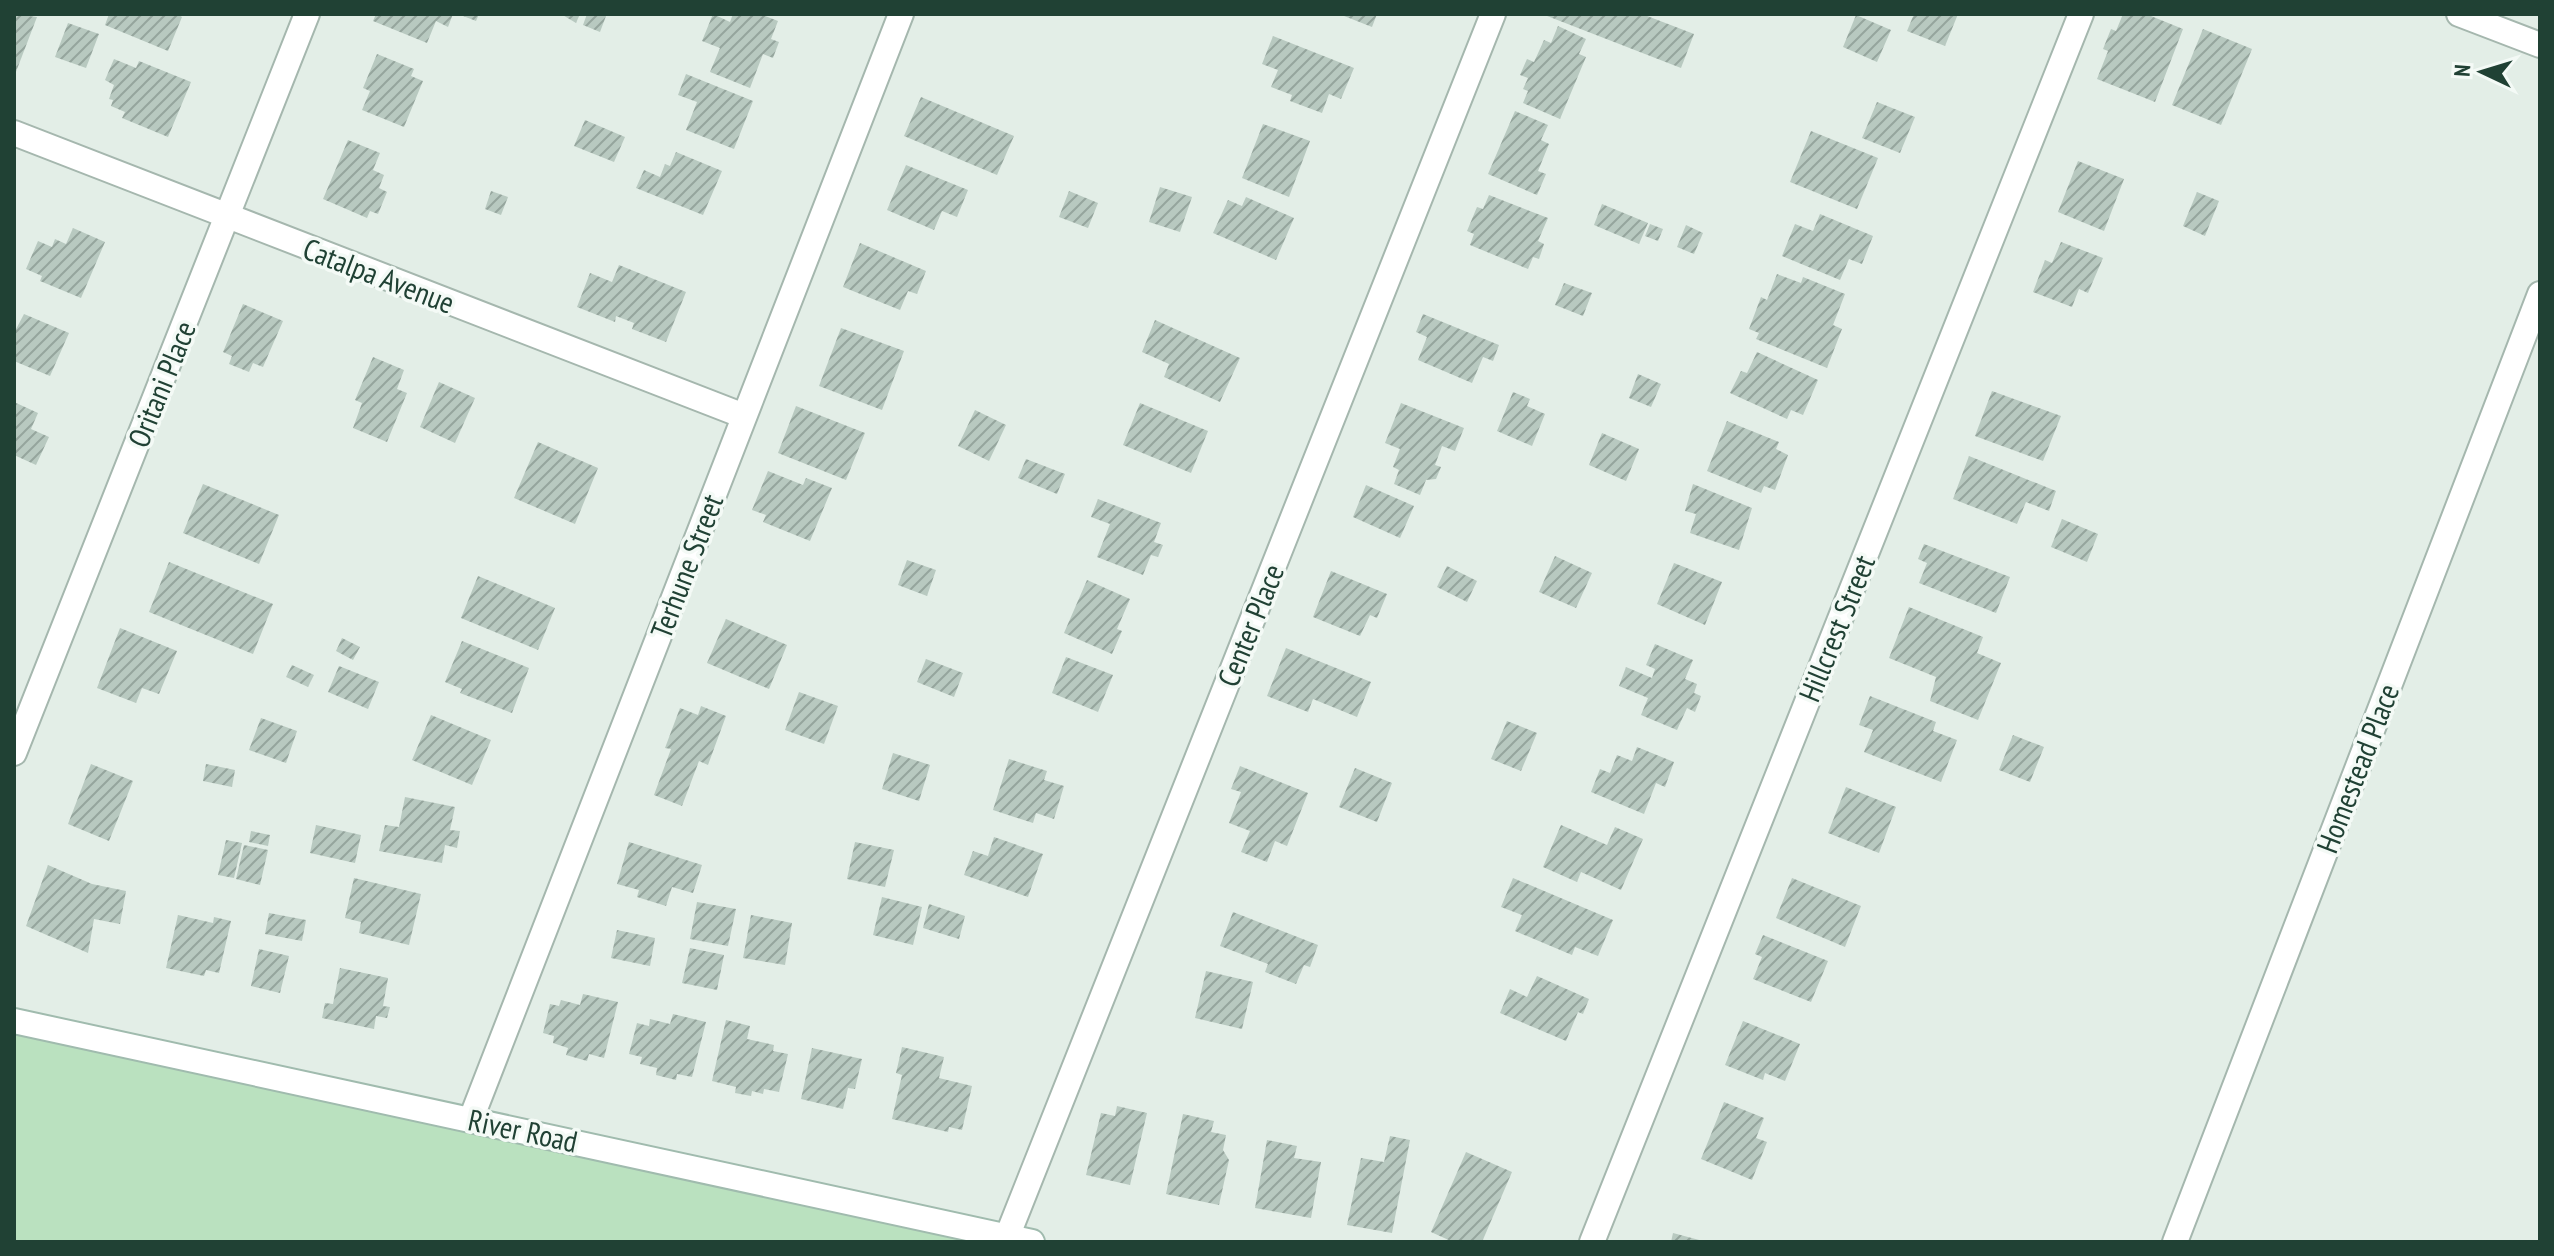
<svg xmlns="http://www.w3.org/2000/svg" width="2554" height="1256" font-family="'PT Sans Narrow',sans-serif">
<style>
.green{fill:#bae1bf}
.building{fill:url(#building-hatch)}
.lines{fill:none;stroke-linecap:round;stroke-linejoin:round}
.minor-casing{stroke:#a5b7ae;stroke-width:28}
.secondary-casing{stroke:#a0bbae;stroke-width:28}
.minor{stroke:#fff;stroke-width:24}
.secondary{stroke:#fff;stroke-width:24}
.labels{text-anchor:middle;dominant-baseline:central;stroke-width:7;stroke-linejoin:round;paint-order:stroke}
.street-label{font-size:30px;fill:#204134;stroke:#f4faf6}
</style>
<defs>
<pattern id="building-hatch" width="6" height="6" patternUnits="userSpaceOnUse" patternTransform="scale(2)"><rect width="6" height="6" fill="#b8c9c0"/><path d="M-1 1l2-2M0 6l6-6M5 7l2-2" fill="none" stroke="#95a59d"/></pattern>
</defs>
<rect width="100%" height="100%" fill="#e3eee7"/>
<polygon class="green" points="14,1021 1032,1242 14,1242"/>
<g class="building">
<polygon points="14,14 37,17 14,77"/>
<polygon points="109,14 177,14 182,17 168,51 105,25"/>
<polygon points="376,14 453,14 448,27 436,21 427,43 373,21"/>
<polygon points="458,14 479,14 476,21"/>
<polygon points="561,14 580,14 576,23"/>
<polygon points="587,14 606,16 600,32 583,25"/>
<polygon points="713,14 730,22 733,14 760,14 778,21 771,39 779,42 773,58 763,54 750,88 710,72 720,48 702,41"/>
<polygon points="1339,14 1377,14 1372,27"/>
<polygon points="1542,14 1642,14 1694,34 1681,68"/>
<polygon points="1914,14 1958,14 1945,46 1907,31"/>
<polygon points="2123,14 2146,14 2183,29 2155,102 2097,79 2108,51 2103,49 2111,29 2116,31"/>
<polygon points="1856,15 1891,30 1877,62 1843,47"/>
<polygon points="68,23 99,34 86,68 55,57"/>
<polygon points="1558,26 1586,39 1579,54 1586,57 1560,119 1523,103 1528,91 1523,89 1528,78 1520,75 1527,59 1534,62 1544,40 1551,43"/>
<polygon points="2203,29 2252,49 2221,125 2172,105"/>
<polygon points="1273,36 1354,68 1341,99 1329,94 1322,113 1290,101 1292,95 1271,87 1278,70 1262,64"/>
<polygon points="377,54 414,69 411,76 423,81 404,127 362,110 370,91 363,88"/>
<polygon points="114,59 136,68 139,61 191,82 168,137 122,118 125,112 111,106 113,100 109,99 114,85 105,80"/>
<polygon points="686,74 753,101 734,149 686,130 697,102 678,95"/>
<polygon points="921,97 1014,136 997,175 904,136"/>
<polygon points="1877,102 1915,117 1900,153 1862,138"/>
<polygon points="1515,111 1548,125 1541,140 1549,144 1538,171 1546,174 1537,195 1488,174"/>
<polygon points="585,120 625,137 614,162 574,146"/>
<polygon points="1263,124 1310,141 1289,197 1242,178"/>
<polygon points="1811,131 1878,158 1857,209 1790,182"/>
<polygon points="348,140 380,153 373,170 384,175 379,188 387,192 378,214 370,211 367,218 323,199"/>
<polygon points="676,152 722,171 703,215 636,188 644,170 660,177 665,164 670,166"/>
<polygon points="2078,161 2124,179 2104,231 2058,212"/>
<polygon points="906,165 968,190 957,217 942,211 934,230 887,210"/>
<polygon points="1160,187 1192,197 1180,232 1149,222"/>
<polygon points="491,191 508,197 501,215 485,209"/>
<polygon points="1069,191 1098,203 1088,228 1059,217"/>
<polygon points="2197,192 2219,201 2205,236 2183,226"/>
<polygon points="1489,195 1548,218 1538,241 1544,244 1539,259 1533,257 1528,269 1470,245 1474,234 1467,231 1477,207 1483,209"/>
<polygon points="1246,197 1294,218 1276,260 1213,233 1228,200 1242,206"/>
<polygon points="1602,204 1648,223 1639,244 1594,225"/>
<polygon points="1820,214 1873,236 1862,264 1849,259 1840,280 1782,256 1795,224 1813,231"/>
<polygon points="1650,224 1663,229 1658,241 1645,236"/>
<polygon points="1686,225 1703,233 1694,254 1677,247"/>
<polygon points="73,228 105,242 81,298 40,281 42,276 26,269 38,241 52,247 55,239 66,244"/>
<polygon points="2061,242 2103,258 2088,293 2079,289 2072,307 2033,292 2045,260 2052,263"/>
<polygon points="860,243 926,271 917,294 908,291 900,310 843,287"/>
<polygon points="619,265 686,292 666,342 632,329 634,323 616,316 615,322 577,307 590,273 612,282"/>
<polygon points="1777,274 1801,283 1803,277 1845,294 1833,325 1842,329 1827,368 1756,339 1759,333 1749,329 1761,297 1767,300"/>
<polygon points="1564,283 1592,293 1583,316 1555,305"/>
<polygon points="243,304 283,321 263,367 253,363 249,372 229,364 232,356 223,352"/>
<polygon points="24,314 69,333 50,376 14,361 14,333"/>
<polygon points="1423,314 1499,345 1493,361 1483,357 1472,383 1418,360 1427,337 1416,332"/>
<polygon points="1155,320 1240,358 1220,402 1164,377 1169,364 1142,352"/>
<polygon points="841,328 904,351 882,410 819,386"/>
<polygon points="1757,352 1818,380 1803,415 1791,410 1787,419 1730,393 1741,371 1747,373"/>
<polygon points="373,357 404,370 397,389 407,393 387,442 353,428 362,403 355,400"/>
<polygon points="1638,374 1661,384 1651,407 1629,398"/>
<polygon points="439,382 475,398 455,443 420,427"/>
<polygon points="1992,391 2061,416 2043,461 1975,436"/>
<polygon points="1513,392 1530,399 1527,406 1545,414 1532,446 1497,431"/>
<polygon points="14,402 38,413 31,429 49,437 36,465 14,455"/>
<polygon points="1140,403 1208,431 1191,473 1123,445"/>
<polygon points="1401,403 1464,428 1455,451 1442,446 1435,465 1441,467 1436,479 1426,480 1420,495 1394,484 1399,470 1393,467 1400,449 1385,443"/>
<polygon points="796,406 865,433 846,480 778,453"/>
<polygon points="975,410 1006,425 989,461 958,446"/>
<polygon points="1727,421 1779,442 1776,449 1788,455 1775,490 1764,486 1761,493 1707,471"/>
<polygon points="1602,433 1639,449 1626,481 1589,465"/>
<polygon points="538,442 598,468 575,524 514,498"/>
<polygon points="1969,456 2056,491 2049,511 2026,502 2017,524 1953,499"/>
<polygon points="1026,459 1065,474 1057,494 1018,478"/>
<polygon points="768,471 803,485 806,478 832,488 810,541 763,522 766,515 752,510"/>
<polygon points="203,484 279,515 259,564 183,533"/>
<polygon points="1693,484 1752,508 1739,550 1690,533 1696,514 1685,511"/>
<polygon points="1366,485 1414,506 1400,538 1353,517"/>
<polygon points="1098,499 1161,523 1154,542 1163,545 1158,557 1151,555 1143,575 1097,557 1110,524 1091,517"/>
<polygon points="2062,519 2098,534 2087,562 2051,547"/>
<polygon points="1924,544 2010,577 1996,613 1919,583 1927,563 1918,559"/>
<polygon points="1555,556 1592,573 1576,608 1539,592"/>
<polygon points="907,560 936,570 927,596 898,585"/>
<polygon points="169,562 273,604 253,654 149,612"/>
<polygon points="1674,563 1722,582 1705,625 1657,604"/>
<polygon points="1447,566 1477,581 1467,602 1437,587"/>
<polygon points="1331,571 1387,594 1377,618 1370,615 1360,636 1313,617"/>
<polygon points="478,576 555,608 538,650 461,618"/>
<polygon points="1087,580 1130,599 1117,629 1122,631 1112,654 1064,633"/>
<polygon points="1909,607 1983,637 1977,653 2001,663 1978,720 1930,701 1936,677 1889,658"/>
<polygon points="726,619 787,645 769,689 707,663"/>
<polygon points="120,628 177,651 159,694 142,688 136,703 97,688"/>
<polygon points="342,638 360,647 353,660 336,651"/>
<polygon points="462,641 529,668 512,713 460,693 462,689 445,682"/>
<polygon points="1655,644 1693,660 1685,679 1697,684 1694,693 1701,696 1695,712 1687,708 1677,730 1641,715 1648,698 1619,686 1626,667 1652,678 1655,669 1646,665"/>
<polygon points="1286,648 1371,682 1357,717 1313,699 1308,712 1267,696"/>
<polygon points="1066,657 1113,675 1098,712 1052,693"/>
<polygon points="926,659 963,673 954,697 917,682"/>
<polygon points="292,665 314,675 308,687 286,677"/>
<polygon points="339,666 379,682 368,709 328,692"/>
<polygon points="799,692 838,706 824,744 785,730"/>
<polygon points="1870,696 1936,722 1933,731 1957,740 1941,782 1864,752 1873,730 1859,725"/>
<polygon points="701,706 726,716 708,765 699,761 682,806 654,795 671,749 665,748 680,708 698,715"/>
<polygon points="431,715 491,740 472,785 412,760"/>
<polygon points="261,718 297,731 286,763 249,750"/>
<polygon points="1507,721 1537,733 1521,771 1491,759"/>
<polygon points="2013,735 2044,747 2030,782 1999,770"/>
<polygon points="1637,747 1674,762 1665,787 1656,783 1644,814 1591,792 1600,769 1610,773 1617,755 1632,761"/>
<polygon points="893,753 930,765 919,801 882,789"/>
<polygon points="1009,759 1047,771 1044,780 1064,786 1054,819 1036,813 1033,823 993,810"/>
<polygon points="91,764 133,781 109,841 68,824"/>
<polygon points="206,764 235,770 232,787 203,781"/>
<polygon points="1240,766 1308,793 1287,846 1275,841 1267,862 1241,852 1250,831 1229,823 1241,792 1231,789"/>
<polygon points="1355,768 1392,783 1377,822 1339,807"/>
<polygon points="1846,787 1896,807 1879,853 1828,833"/>
<polygon points="405,797 455,807 450,830 460,831 457,848 445,845 442,863 379,851 385,825 399,827"/>
<polygon points="316,825 361,835 355,863 310,853"/>
<polygon points="1561,825 1607,845 1615,827 1643,839 1621,890 1581,872 1577,882 1543,867"/>
<polygon points="251,831 270,835 268,846 249,842"/>
<polygon points="994,837 1043,854 1028,897 964,875 973,851 988,856"/>
<polygon points="226,840 242,843 234,878 218,875"/>
<polygon points="629,842 702,865 693,893 672,887 666,906 637,897 639,890 617,884"/>
<polygon points="855,842 894,850 885,887 847,879"/>
<polygon points="244,845 268,850 260,885 236,879"/>
<polygon points="48,865 92,884 126,891 120,924 94,919 88,953 26,926"/>
<polygon points="354,878 421,894 409,945 359,933 361,922 345,918"/>
<polygon points="1513,878 1613,920 1598,956 1575,947 1572,955 1515,931 1522,915 1501,907"/>
<polygon points="1792,878 1861,906 1845,947 1776,918"/>
<polygon points="882,897 922,907 913,945 873,935"/>
<polygon points="697,902 736,909 728,946 690,939"/>
<polygon points="929,904 965,916 959,939 923,928"/>
<polygon points="1233,912 1318,945 1310,967 1304,965 1296,984 1265,972 1268,964 1220,946"/>
<polygon points="269,913 306,920 302,941 265,934"/>
<polygon points="178,915 213,923 214,917 231,921 219,973 206,970 204,976 166,968"/>
<polygon points="751,915 792,923 785,965 743,958"/>
<polygon points="617,930 655,938 650,966 611,958"/>
<polygon points="1763,935 1828,961 1811,1002 1753,979 1762,957 1755,954"/>
<polygon points="690,948 724,955 717,990 682,983"/>
<polygon points="259,949 289,956 280,993 251,986"/>
<polygon points="340,968 388,978 383,1006 390,1007 387,1018 376,1016 374,1029 322,1018 325,1003 333,1004"/>
<polygon points="1206,971 1253,982 1242,1029 1195,1018"/>
<polygon points="1537,976 1589,999 1583,1014 1578,1012 1566,1041 1500,1013 1510,989 1527,997"/>
<polygon points="583,994 618,1002 604,1058 589,1054 587,1061 566,1055 568,1048 553,1043 554,1036 543,1033 550,1004 559,1006 561,1000 580,1005"/>
<polygon points="673,1014 706,1022 692,1077 677,1074 676,1080 656,1075 657,1068 640,1064 642,1057 629,1054 637,1023 649,1026 650,1019 670,1024"/>
<polygon points="726,1020 750,1026 747,1039 774,1045 773,1051 788,1054 779,1092 764,1089 763,1094 752,1091 751,1096 735,1093 736,1087 712,1081"/>
<polygon points="1743,1021 1800,1044 1785,1081 1765,1073 1763,1080 1725,1065"/>
<polygon points="902,1047 944,1057 939,1078 972,1086 962,1130 949,1127 948,1132 892,1119 902,1075 896,1073"/>
<polygon points="812,1048 862,1059 855,1089 848,1088 843,1109 801,1099"/>
<polygon points="1724,1102 1764,1118 1756,1138 1767,1142 1752,1180 1701,1159"/>
<polygon points="1117,1106 1147,1113 1130,1185 1086,1175 1101,1113 1115,1116"/>
<polygon points="1183,1114 1214,1121 1211,1132 1226,1135 1223,1150 1229,1160 1219,1205 1166,1194"/>
<polygon points="1390,1136 1410,1140 1392,1233 1347,1225 1361,1158 1384,1162"/>
<polygon points="1267,1140 1297,1146 1294,1158 1321,1162 1311,1218 1255,1208"/>
<polygon points="1466,1152 1512,1172 1482,1242 1453,1242 1431,1232"/>
<polygon points="1673,1233 1703,1241 1703,1242 1671,1242"/>
</g>
<g class="lines">
<g class="minor-casing">
<g id="minor">
<polyline points="2459,14 2540,45"/>
<polyline points="14,133 744,416"/>
<polyline points="14,753 307,14"/>
<polyline points="471,1119 901,14"/>
<polyline points="1007,1237 1493,14"/>
<polyline points="1592,1242 2081,14"/>
<polyline points="2175,1242 2540,294"/>
</g>
</g>
<g class="secondary-casing">
<polyline id="secondary" points="14,1021 1032,1242"/>
</g>
<use href="#minor" class="minor"/>
<use href="#secondary" class="secondary"/>
</g>
<g class="labels">
<g class="street-label">
<text transform="translate(379 275) rotate(21)">Catalpa Avenue</text>
<text transform="translate(161 384) rotate(-68)">Oritani Place</text>
<text transform="translate(686 566) rotate(-69)">Terhune Street</text>
<text transform="translate(1250 625) rotate(-68)">Center Place</text>
<text transform="translate(1836 628) rotate(-68)">Hillcrest Street</text>
<text transform="translate(2357 768) rotate(-69)">Homestead Place</text>
<text transform="translate(523 1130) rotate(12)">River Road</text>
</g>
</g>
<rect width="2554" height="1256" fill="none" stroke="#204134" stroke-width="32"/>
<g transform="translate(2482 72) rotate(274)" stroke="#f4faf6" stroke-width="6" paint-order="stroke">
<path d="M0-6L14 30L0 20L-14 30Z" fill="#204134"/>
<text y="-12" font-size="22" font-weight="bold" text-anchor="middle" fill="#204134">N</text>
</g>
</svg>
